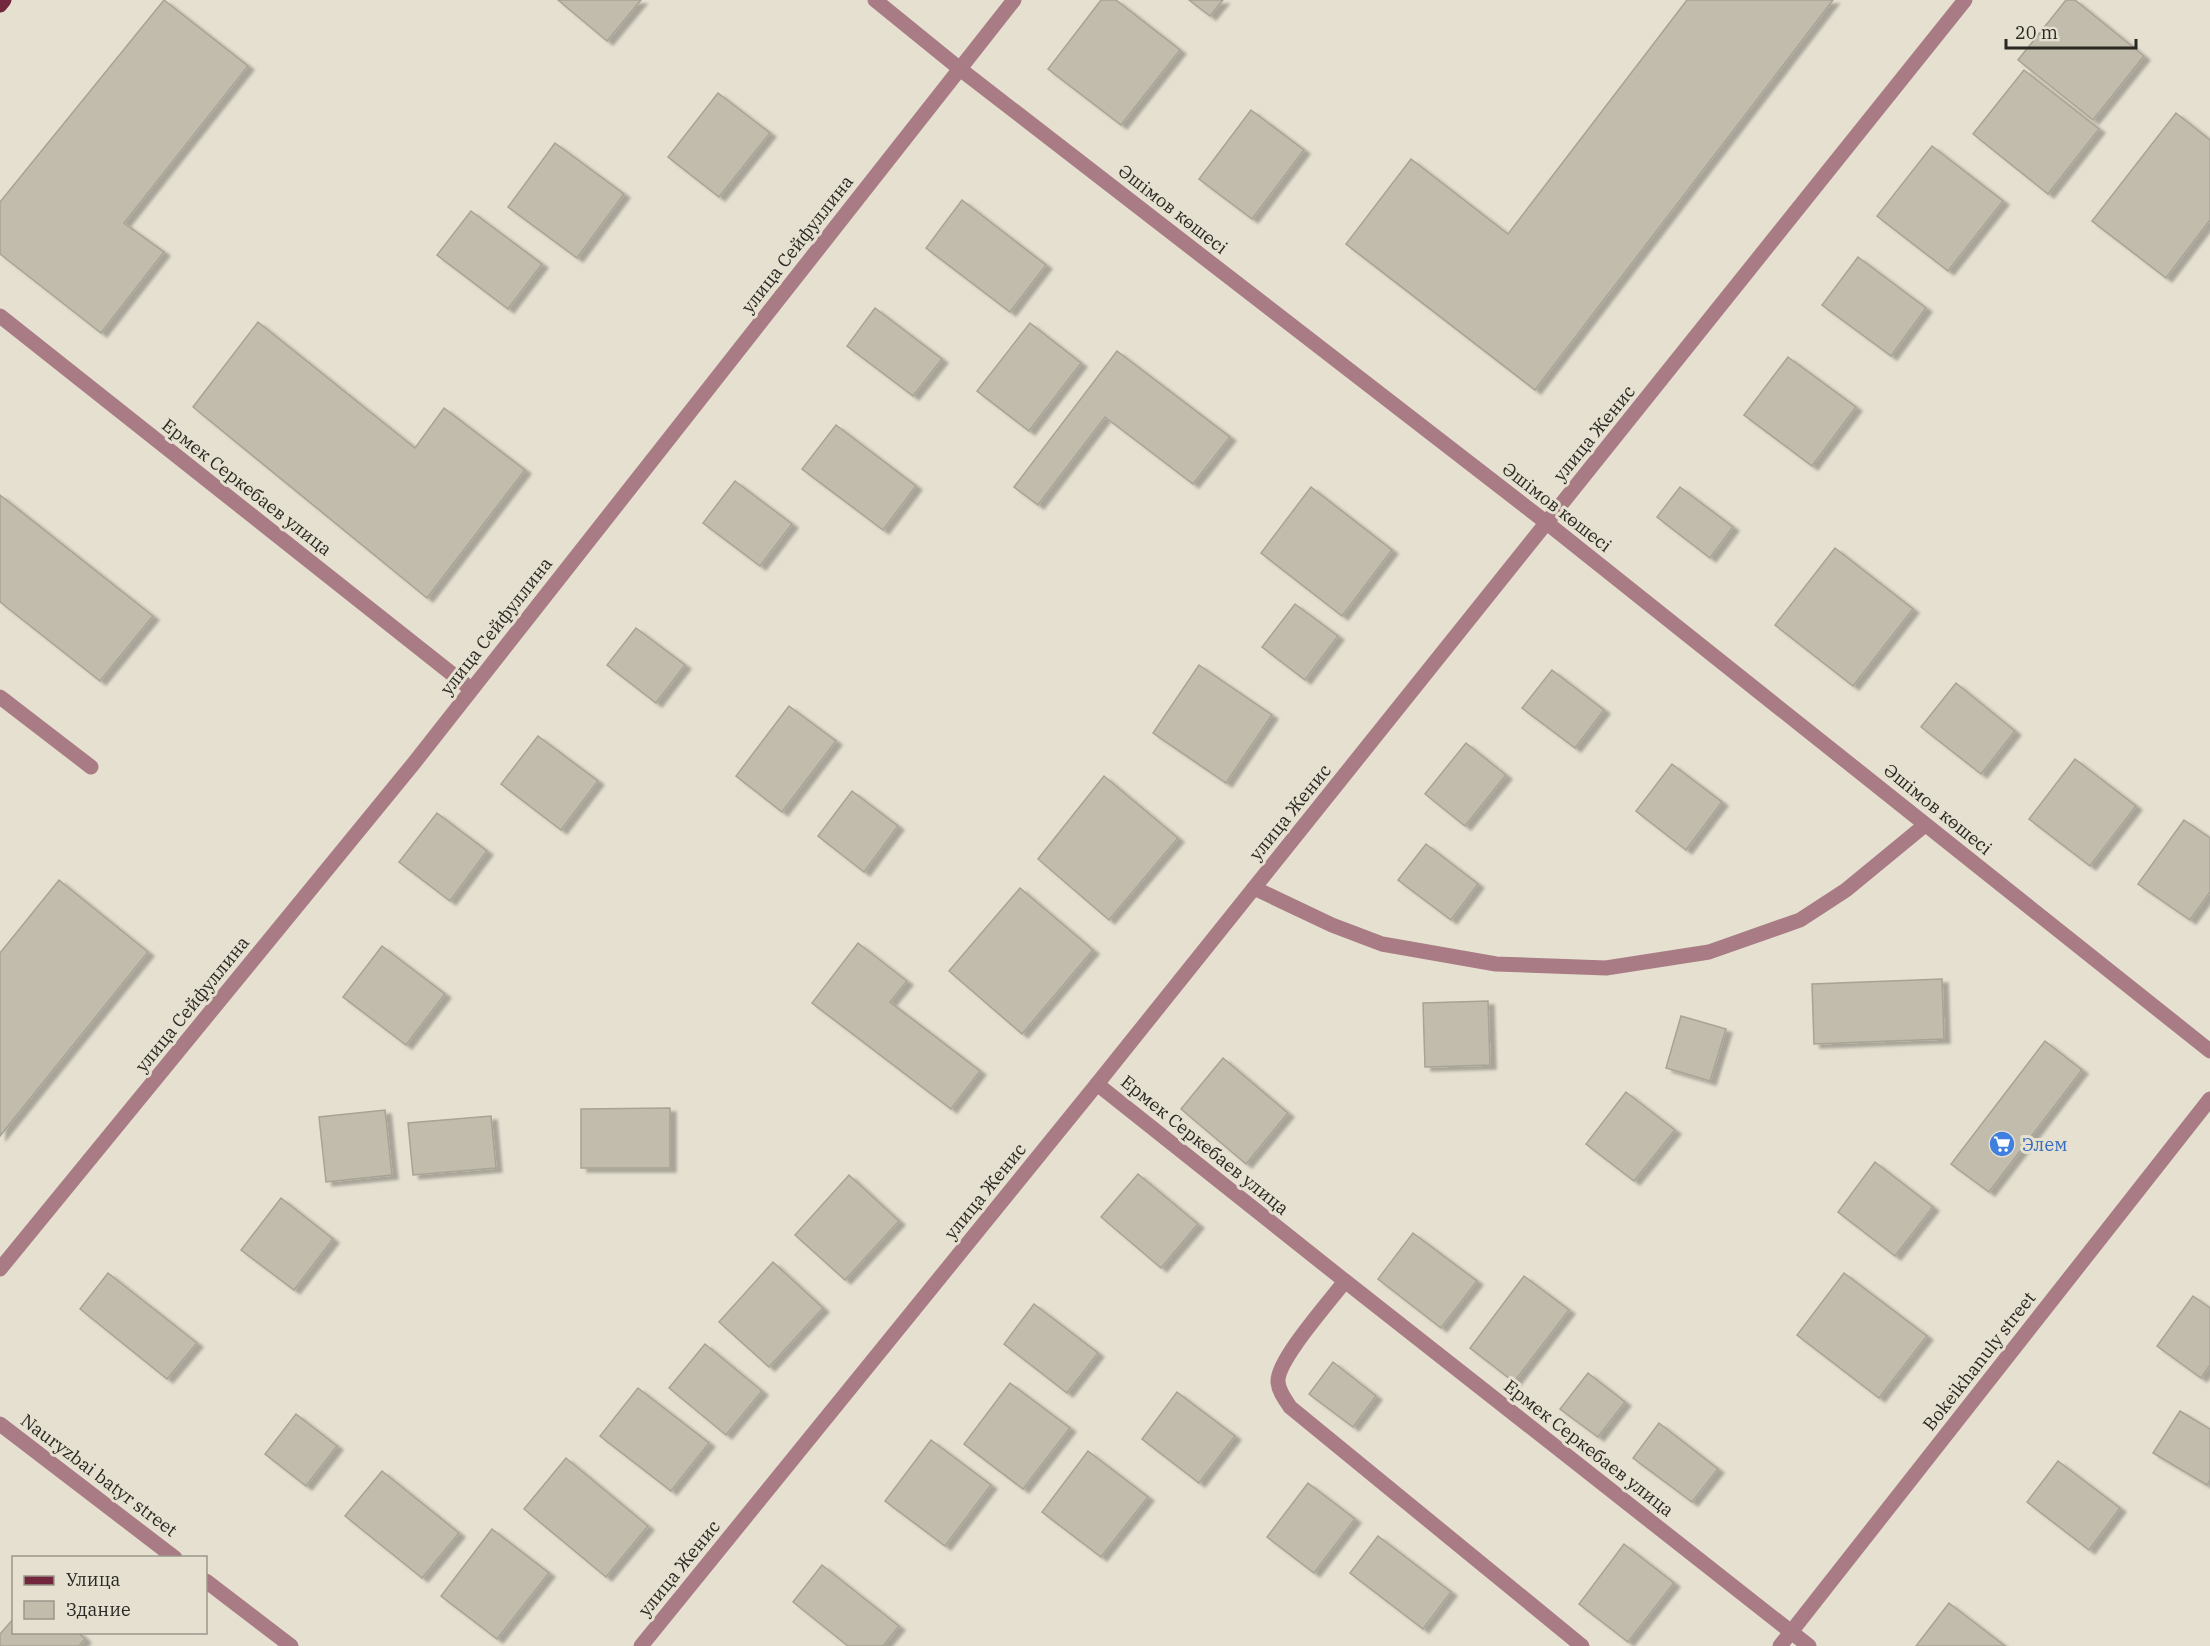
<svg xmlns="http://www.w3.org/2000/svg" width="2210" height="1646" font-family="'IBM Plex Serif',serif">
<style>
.building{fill:#c1bcac;stroke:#a8a394;stroke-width:1.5;filter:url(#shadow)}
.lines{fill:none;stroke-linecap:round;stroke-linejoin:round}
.minor{stroke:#a97c85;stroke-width:15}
.major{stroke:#73273d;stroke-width:15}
.labels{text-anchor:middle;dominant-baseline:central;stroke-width:6;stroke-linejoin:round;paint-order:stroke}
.street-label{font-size:18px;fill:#292822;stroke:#e5e0d0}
.shop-label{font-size:18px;fill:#366cbe;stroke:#e5e0d0;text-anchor:start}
</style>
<defs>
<filter id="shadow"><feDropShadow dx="6" dy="4" stdDeviation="1.5" flood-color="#0004"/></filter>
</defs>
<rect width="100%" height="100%" fill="#e5e0d0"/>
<g class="building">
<polygon points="164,0 248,66 124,223 164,252 101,333 0,254 0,202"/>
<polygon points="558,0 641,0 607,41"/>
<polygon points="1101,0 1116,0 1180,50 1121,125 1048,69"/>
<polygon points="1189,0 1223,0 1210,16"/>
<polygon points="1687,0 1833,0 1535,390 1346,244 1411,159 1508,234"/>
<polygon points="2066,0 2075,0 2144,56 2093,120 2018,60"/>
<polygon points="2024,70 2099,129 2048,194 1973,134"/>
<polygon points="718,93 770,133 719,197 668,157"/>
<polygon points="1251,110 1304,150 1252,219 1199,179"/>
<polygon points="2176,113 2210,140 2210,220 2166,278 2092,221"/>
<polygon points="555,143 624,194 577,258 508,207"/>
<polygon points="1932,146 2003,201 1948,271 1877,216"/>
<polygon points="962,200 1046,265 1010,312 926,248"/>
<polygon points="471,211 542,264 508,309 437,255"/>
<polygon points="1858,257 1926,308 1891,356 1822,305"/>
<polygon points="875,308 942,359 913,396 847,346"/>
<polygon points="258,322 415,448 444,408 525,470 427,598 193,407"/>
<polygon points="1030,323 1081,363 1029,431 977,391"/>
<polygon points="1117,351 1230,437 1193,484 1105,417 1038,505 1014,487"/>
<polygon points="1788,357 1856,407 1812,466 1744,415"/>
<polygon points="836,425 916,486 883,530 802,469"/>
<polygon points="735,481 792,524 760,566 703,523"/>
<polygon points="1311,487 1392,550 1342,616 1261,553"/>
<polygon points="1680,487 1733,527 1710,558 1657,517"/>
<polygon points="0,495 153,616 100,681 0,602"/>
<polygon points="1835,548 1913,609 1853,686 1775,625"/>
<polygon points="1295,604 1338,636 1305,680 1262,647"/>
<polygon points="636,628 685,665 656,703 607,665"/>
<polygon points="1199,665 1272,715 1226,783 1153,733"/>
<polygon points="1552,670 1604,710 1575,748 1522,708"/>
<polygon points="1956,683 2015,731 1981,774 1921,727"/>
<polygon points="789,706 836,741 782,812 736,776"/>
<polygon points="538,736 598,781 561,830 501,784"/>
<polygon points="1466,743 1506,775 1465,826 1425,794"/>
<polygon points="2075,759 2136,806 2090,866 2029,819"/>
<polygon points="1672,764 1722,802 1686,850 1636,811"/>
<polygon points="1104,776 1178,838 1109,920 1038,859"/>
<polygon points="852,791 898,826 864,872 818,836"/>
<polygon points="437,813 487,851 450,901 399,862"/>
<polygon points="2184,820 2210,838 2210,892 2190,920 2138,884"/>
<polygon points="1426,844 1478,884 1451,920 1398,880"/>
<polygon points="59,880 148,952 0,1136 0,953"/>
<polygon points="1020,888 1093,950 1022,1034 949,971"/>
<polygon points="858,943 907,981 890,1002 980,1071 951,1109 812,1003"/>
<polygon points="382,946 445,994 406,1045 343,997"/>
<polygon points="1942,979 1944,1039 1814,1044 1812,984"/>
<polygon points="1488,1001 1490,1065 1425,1067 1423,1003"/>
<polygon points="1681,1016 1726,1029 1710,1081 1666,1068"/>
<polygon points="2045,1041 2082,1070 1989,1192 1951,1164"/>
<polygon points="1223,1058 1288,1113 1246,1164 1181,1109"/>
<polygon points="1626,1092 1675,1130 1634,1181 1586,1144"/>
<polygon points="670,1108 670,1168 581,1168 581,1109"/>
<polygon points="385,1110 392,1175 326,1182 319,1117"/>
<polygon points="491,1116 496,1168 413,1175 408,1123"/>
<polygon points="1875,1162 1933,1207 1895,1256 1838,1212"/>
<polygon points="1138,1174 1198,1224 1161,1268 1101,1217"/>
<polygon points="849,1175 899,1221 845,1280 795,1235"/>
<polygon points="281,1198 333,1239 294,1290 241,1250"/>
<polygon points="1413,1233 1477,1281 1441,1328 1378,1279"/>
<polygon points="773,1262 823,1308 769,1367 719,1322"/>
<polygon points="108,1273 197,1343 167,1379 80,1309"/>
<polygon points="1844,1273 1927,1336 1879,1398 1797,1335"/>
<polygon points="1524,1276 1569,1310 1514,1382 1470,1348"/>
<polygon points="2193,1296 2210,1308 2210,1365 2201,1378 2157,1346"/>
<polygon points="1034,1304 1098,1353 1067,1393 1004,1344"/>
<polygon points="705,1344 762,1391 726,1435 669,1388"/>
<polygon points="1333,1362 1376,1396 1353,1427 1309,1394"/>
<polygon points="1588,1373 1625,1402 1598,1437 1560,1409"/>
<polygon points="1010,1383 1070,1428 1023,1489 964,1444"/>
<polygon points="638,1388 709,1443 671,1491 600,1436"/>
<polygon points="1177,1392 1235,1436 1199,1483 1142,1439"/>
<polygon points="2180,1411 2210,1429 2210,1480 2207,1485 2153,1453"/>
<polygon points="296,1414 337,1446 306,1486 265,1454"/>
<polygon points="1659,1423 1718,1469 1692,1502 1633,1458"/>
<polygon points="931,1440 991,1485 945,1546 885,1501"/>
<polygon points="1088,1451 1148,1497 1101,1557 1042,1512"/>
<polygon points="566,1458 648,1526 606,1577 524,1509"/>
<polygon points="2058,1461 2120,1508 2089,1550 2027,1502"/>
<polygon points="382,1471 459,1533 422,1578 345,1516"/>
<polygon points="1308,1483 1355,1519 1314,1573 1267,1537"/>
<polygon points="492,1529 549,1573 497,1639 441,1596"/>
<polygon points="1378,1536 1451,1592 1423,1629 1350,1573"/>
<polygon points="1624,1544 1674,1583 1628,1642 1579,1604"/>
<polygon points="822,1565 899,1626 883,1646 848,1646 793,1602"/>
<polygon points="1949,1603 2005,1646 1916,1646"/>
<polygon points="14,1618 14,1632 78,1632 85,1639 79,1646 0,1646 0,1634"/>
</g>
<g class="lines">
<g class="minor">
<polyline points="875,0 960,69 1547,523 2210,1051"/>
<polyline points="0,316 471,689"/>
<polyline points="0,697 91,767"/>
<polyline points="1254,888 1332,925 1382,944 1496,964 1606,968 1709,952 1800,920 1846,890 1925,825"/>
<path d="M1097 1084 1345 1281C1331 1300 1276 1361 1278 1382 1279 1392 1285 1399 1290 1407L1582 1646"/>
<polyline points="0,1269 414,763 1014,0"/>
<polyline points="1345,1281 1809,1646"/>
<polyline points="0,1424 175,1558"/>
<polyline points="206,1581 291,1646"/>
<polyline points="641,1646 1097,1084 1965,0"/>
<polyline points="1780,1646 2210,1099"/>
</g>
<polyline class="major" points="0,5 4,0"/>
</g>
<defs>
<g id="supermarket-disc" transform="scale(1.35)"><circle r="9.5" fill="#3f7fe0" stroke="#e5e0d0"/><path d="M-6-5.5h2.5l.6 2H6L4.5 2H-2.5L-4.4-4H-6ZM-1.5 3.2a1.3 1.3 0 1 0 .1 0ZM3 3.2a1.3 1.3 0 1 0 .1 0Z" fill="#fff"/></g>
</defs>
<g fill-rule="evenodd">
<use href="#supermarket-disc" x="2002" y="1144"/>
</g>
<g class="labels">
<g class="street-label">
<text transform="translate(1173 209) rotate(38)">Әшімов көшесі</text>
<text transform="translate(797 244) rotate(-52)">улица Сейфуллина</text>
<text transform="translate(1594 433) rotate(-51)">улица Женис</text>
<text transform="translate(247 487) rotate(38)">Ермек Серкебаев улица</text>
<text transform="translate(1557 507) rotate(38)">Әшімов көшесі</text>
<text transform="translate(496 626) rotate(-52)">улица Сейфуллина</text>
<text transform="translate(1938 809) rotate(39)">Әшімов көшесі</text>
<text transform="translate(1290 812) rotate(-51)">улица Женис</text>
<text transform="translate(192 1004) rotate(-51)">улица Сейфуллина</text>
<text transform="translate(1205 1145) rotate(39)">Ермек Серкебаев улица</text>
<text transform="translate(985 1191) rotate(-51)">улица Женис</text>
<text transform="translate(1979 1361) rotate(-52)">Bokeikhanuly street</text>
<text transform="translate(1589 1448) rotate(38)">Ермек Серкебаев улица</text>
<text transform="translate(99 1475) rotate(37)">Nauryzbai batyr street</text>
<text transform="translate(679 1568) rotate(-51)">улица Женис</text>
</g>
<g class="shop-label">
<text x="2022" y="1144">Элем</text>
</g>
</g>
<rect x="12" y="1556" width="195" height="78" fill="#e5e0d0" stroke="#9a968a" stroke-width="1.5"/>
<rect x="24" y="1576" width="30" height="9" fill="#73273d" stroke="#9a968a" stroke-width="1.5"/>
<text x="66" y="1586" font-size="18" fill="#292822">Улица</text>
<rect x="24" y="1601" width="30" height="18" fill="#c1bcac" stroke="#9a968a" stroke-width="1.5"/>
<text x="66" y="1616" font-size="18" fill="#292822">Здание</text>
<path d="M2006 39v9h130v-9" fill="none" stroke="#292822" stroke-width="3"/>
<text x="2015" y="39" font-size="18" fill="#292822" stroke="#e5e0d0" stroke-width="4.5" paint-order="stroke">20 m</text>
</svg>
